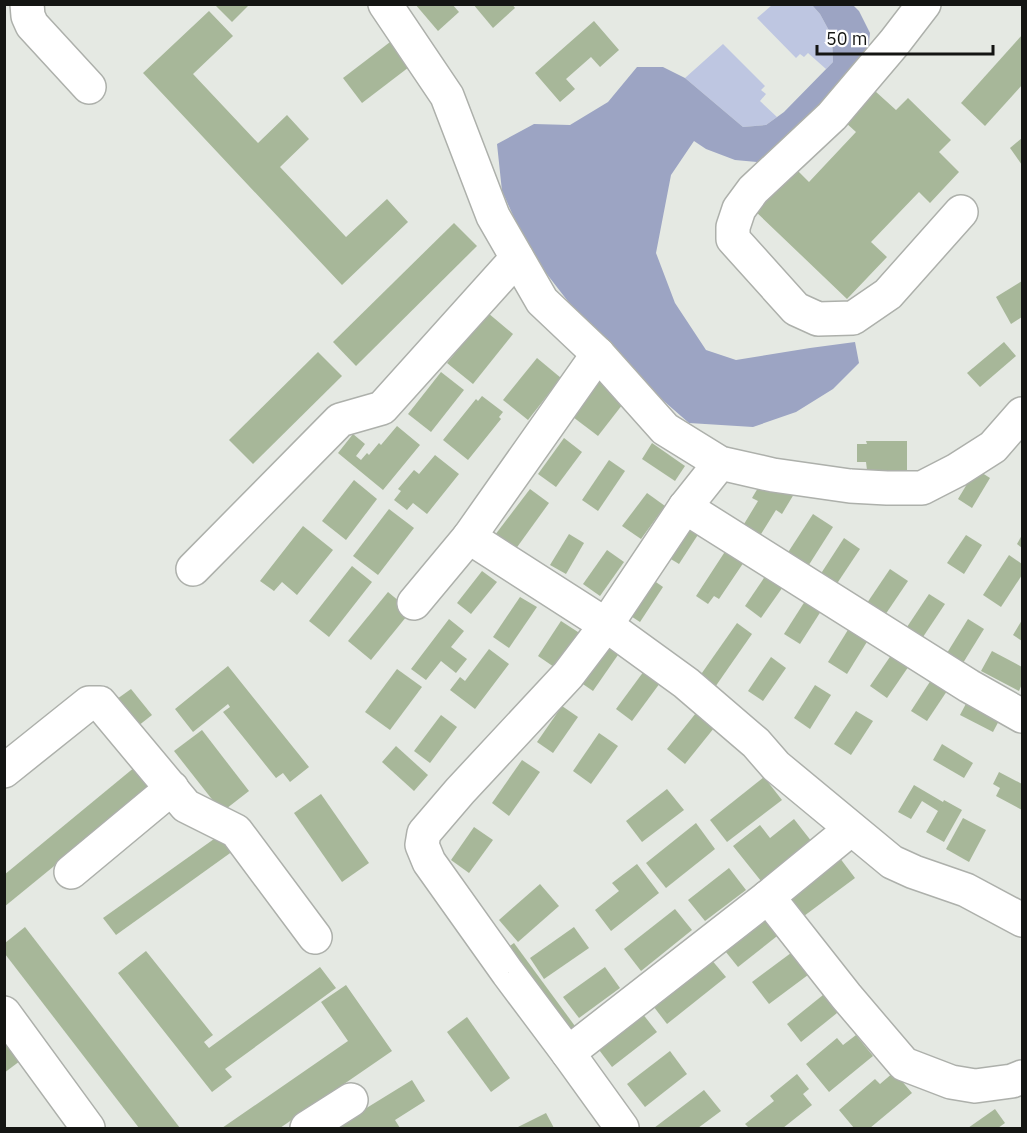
<svg xmlns="http://www.w3.org/2000/svg" width="1027" height="1133" font-family="'IBM Plex Sans',sans-serif">
<style>
.green{fill:#bec6e1}
.forest{fill:#9ca4c3}
.building{fill:#a7b799}
.lines{fill:none;stroke-linecap:round;stroke-linejoin:round}
.minor-casing{stroke:#adb0ab;stroke-width:36}
.minor{stroke:#fff;stroke-width:33}
</style>
<rect width="100%" height="100%" fill="#e5e9e3"/>
<g class="green">
<polygon points="772,5 812,5 820,14 832,36 833,62 826,69 808,53 804,57 800,54 796,58 757,18"/>
<polygon points="723,44 765,86 761,90 766,94 760,101 777,117 766,125 743,127 685,78"/>
</g>
<polygon class="forest" points="812,5 853,5 859,11 870,33 867,61 785,150 757,162 735,160 706,149 694,141 671,175 656,253 675,303 706,350 736,360 810,348 855,342 859,363 833,389 796,412 753,427 689,423 658,396 584,322 529,251 502,191 497,144 534,124 570,125 608,102 637,67 663,67 685,78 743,127 766,125 784,112 833,62 832,36 820,14"/>
<g class="building">
<polygon points="217,4 250,4 232,22 216,6"/>
<polygon points="415,4 452,4 459,12 438,31"/>
<polygon points="473,4 512,4 515,8 493,28"/>
<polygon points="209,11 233,36 193,74 258,143 287,115 309,139 280,167 346,237 387,199 408,222 342,285 143,73"/>
<polygon points="594,21 619,50 600,67 591,57 566,79 575,89 560,102 535,73"/>
<polygon points="1022,35 1022,85 985,126 961,103"/>
<polygon points="394,39 413,64 362,103 343,78"/>
<polygon points="875,91 896,110 908,98 951,140 939,152 959,172 930,203 919,192 871,242 887,257 847,299 754,210 795,168 809,182 856,132 845,122"/>
<polygon points="1022,138 1022,165 1010,148"/>
<polygon points="454,223 477,246 356,366 333,342"/>
<polygon points="1022,281 1022,317 1011,324 996,297"/>
<polygon points="488,313 513,334 473,384 447,363"/>
<polygon points="1004,342 1016,356 980,387 967,373"/>
<polygon points="318,352 342,376 253,464 229,440"/>
<polygon points="537,358 561,378 528,420 503,400"/>
<polygon points="441,372 464,390 431,432 408,414"/>
<polygon points="600,381 626,400 598,436 573,417"/>
<polygon points="482,396 503,412 499,417 501,419 468,460 443,440 476,399 478,401"/>
<polygon points="397,426 420,445 383,490 338,453 353,434 365,444 356,456 361,460 367,453 369,455 379,443 381,445"/>
<polygon points="564,438 582,452 556,487 538,474"/>
<polygon points="866,441 907,441 907,470 867,470 866,462 857,462 857,444 867,444"/>
<polygon points="652,443 685,466 675,481 642,459"/>
<polygon points="435,455 459,474 427,514 413,503 407,510 394,500 401,491 398,489 414,470 419,474"/>
<polygon points="609,460 625,471 598,511 582,500"/>
<polygon points="976,469 990,478 972,508 958,499"/>
<polygon points="765,476 794,494 782,514 776,510 758,539 741,529 758,501 752,498"/>
<polygon points="354,480 377,499 346,540 322,521"/>
<polygon points="530,489 549,503 515,550 495,535"/>
<polygon points="647,493 665,506 641,539 622,526"/>
<polygon points="389,509 414,528 378,575 353,556"/>
<polygon points="813,514 833,527 805,571 785,557"/>
<polygon points="683,519 701,530 679,564 661,553"/>
<polygon points="303,526 333,550 297,595 282,582 274,591 260,581"/>
<polygon points="569,534 584,543 566,574 550,565"/>
<polygon points="966,535 982,545 964,574 947,563"/>
<polygon points="1022,535 1022,548 1017,544"/>
<polygon points="844,538 860,549 836,585 820,575"/>
<polygon points="728,547 746,559 719,599 714,596 708,604 696,596"/>
<polygon points="607,550 624,562 600,596 583,584"/>
<polygon points="1009,555 1022,564 1022,575 1001,607 983,595"/>
<polygon points="352,566 372,582 329,637 309,621"/>
<polygon points="890,569 908,581 883,618 865,606"/>
<polygon points="482,571 497,582 471,614 457,603"/>
<polygon points="768,572 785,584 761,618 745,606"/>
<polygon points="646,575 663,587 640,622 623,611"/>
<polygon points="388,592 411,611 371,660 348,641"/>
<polygon points="929,594 945,604 923,637 907,627"/>
<polygon points="520,597 537,607 509,648 493,637"/>
<polygon points="807,598 823,608 800,644 784,634"/>
<polygon points="449,619 464,631 451,647 467,659 456,673 441,661 426,680 411,669"/>
<polygon points="968,619 984,629 963,663 947,653"/>
<polygon points="1022,620 1022,641 1013,635"/>
<polygon points="561,621 581,634 557,669 538,656"/>
<polygon points="737,623 752,634 713,690 697,680"/>
<polygon points="851,625 870,637 847,674 828,662"/>
<polygon points="605,641 620,652 593,691 577,680"/>
<polygon points="489,649 509,664 475,709 450,690 460,677 465,681"/>
<polygon points="894,651 911,663 887,698 870,686"/>
<polygon points="992,651 1022,667 1021,673 1022,674 1022,684 1019,691 981,671"/>
<polygon points="771,657 786,668 763,701 748,691"/>
<polygon points="228,666 309,767 290,782 283,773 276,778 223,712 230,707 228,704 193,732 175,709"/>
<polygon points="397,669 422,687 390,730 365,712"/>
<polygon points="644,671 660,683 632,721 616,709"/>
<polygon points="933,677 949,688 927,721 911,711"/>
<polygon points="815,685 831,695 810,729 794,718"/>
<polygon points="131,689 152,715 138,726 117,699"/>
<polygon points="969,698 1002,715 993,732 960,715"/>
<polygon points="562,706 578,717 553,753 537,742"/>
<polygon points="856,711 873,721 851,755 834,744"/>
<polygon points="696,713 714,728 685,764 667,749"/>
<polygon points="441,715 457,727 430,763 414,751"/>
<polygon points="202,730 249,791 222,812 174,751"/>
<polygon points="599,733 618,746 591,784 573,771"/>
<polygon points="942,744 973,763 964,778 933,760"/>
<polygon points="396,746 428,775 414,791 382,762"/>
<polygon points="522,760 540,772 509,816 492,803"/>
<polygon points="141,762 157,782 4,907 4,875"/>
<polygon points="999,772 1022,784 1022,810 996,796 1000,788 993,784"/>
<polygon points="764,777 782,800 727,842 710,820"/>
<polygon points="914,785 943,802 944,800 962,810 944,842 926,832 938,811 922,801 911,819 898,812"/>
<polygon points="667,789 684,810 642,842 626,821"/>
<polygon points="321,794 369,863 342,882 294,813"/>
<polygon points="963,818 986,830 969,862 946,849"/>
<polygon points="794,819 812,842 761,881 733,846 760,825 770,838"/>
<polygon points="696,823 715,849 666,888 646,863"/>
<polygon points="474,827 493,840 469,873 451,860"/>
<polygon points="221,834 233,851 116,935 103,918"/>
<polygon points="833,849 855,878 804,916 782,888"/>
<polygon points="637,864 659,893 611,931 595,910 619,891 612,883"/>
<polygon points="729,868 746,890 705,921 688,900"/>
<polygon points="540,884 559,906 518,942 499,920"/>
<polygon points="766,903 786,929 738,967 717,941"/>
<polygon points="675,909 692,930 641,971 624,949"/>
<polygon points="25,927 180,1128 139,1128 5,954 5,943"/>
<polygon points="574,927 589,948 544,979 530,958"/>
<polygon points="514,943 583,1037 573,1045 503,951"/>
<polygon points="795,950 812,972 769,1004 752,982"/>
<polygon points="146,951 213,1035 204,1042 209,1048 320,967 336,988 225,1069 232,1077 212,1092 118,973"/>
<polygon points="705,952 726,977 667,1024 647,998"/>
<polygon points="605,967 620,988 579,1018 563,997"/>
<polygon points="346,985 392,1051 280,1128 222,1128 348,1041 321,1002"/>
<polygon points="828,991 842,1009 801,1042 787,1024"/>
<polygon points="638,1008 657,1032 612,1067 593,1042"/>
<polygon points="467,1017 510,1078 491,1092 447,1032"/>
<polygon points="856,1035 873,1056 829,1092 806,1064 837,1038 843,1045"/>
<polygon points="4,1040 20,1061 4,1073"/>
<polygon points="670,1051 687,1074 645,1107 627,1084"/>
<polygon points="894,1072 912,1093 870,1128 854,1128 839,1110 875,1079 880,1084"/>
<polygon points="797,1074 809,1089 803,1094 812,1105 783,1128 749,1128 745,1124 774,1101 770,1096"/>
<polygon points="412,1080 425,1101 395,1120 400,1128 334,1128"/>
<polygon points="704,1090 721,1111 698,1128 654,1128"/>
<polygon points="995,1109 1005,1123 998,1128 968,1128"/>
<polygon points="546,1113 554,1128 516,1128"/>
</g>
<g class="lines">
<g class="minor-casing">
<g id="minor">
<polyline points="27,4 28,16 32,25 89,87"/>
<polyline points="385,4 447,96 493,216 542,301 598,354 665,429 720,463 773,475 850,486 887,488 922,488 957,470 993,447 1022,414"/>
<polyline points="924,4 894,43 832,116 753,190 739,209 733,227 733,239 796,309 818,319 853,318 888,294 961,212"/>
<polyline points="685,507 969,686 1022,716"/>
<polyline points="469,537 606,625 686,683 756,743 776,766 892,862 914,872 966,890 1022,920"/>
<polyline points="193,569 340,420 382,408 517,258"/>
<polyline points="414,603 469,537 598,354"/>
<polyline points="4,771 89,703 100,703 186,806 236,831 315,937"/>
<polyline points="71,872 172,788"/>
<polyline points="768,897 846,996 904,1064 951,1082 975,1086 1012,1081 1022,1077"/>
<polyline points="4,1013 88,1128"/>
<polyline points="568,1053 768,897 851,829"/>
<polyline points="307,1128 351,1100"/>
<polyline points="622,1128 568,1053 508,973 429,862 422,845 424,833 460,791 568,675 606,625 685,507 720,463"/>
</g>
</g>
<use href="#minor" class="minor"/>
</g>
<rect width="1027" height="1133" fill="none" stroke="#141513" stroke-width="12"/>
<path d="M817 45v9h176v-9" fill="none" stroke="#141513" stroke-width="3"/>
<text x="826" y="45" font-size="18" fill="#141513" stroke="#ffffff" stroke-width="4.5" paint-order="stroke">50 m</text>
</svg>
